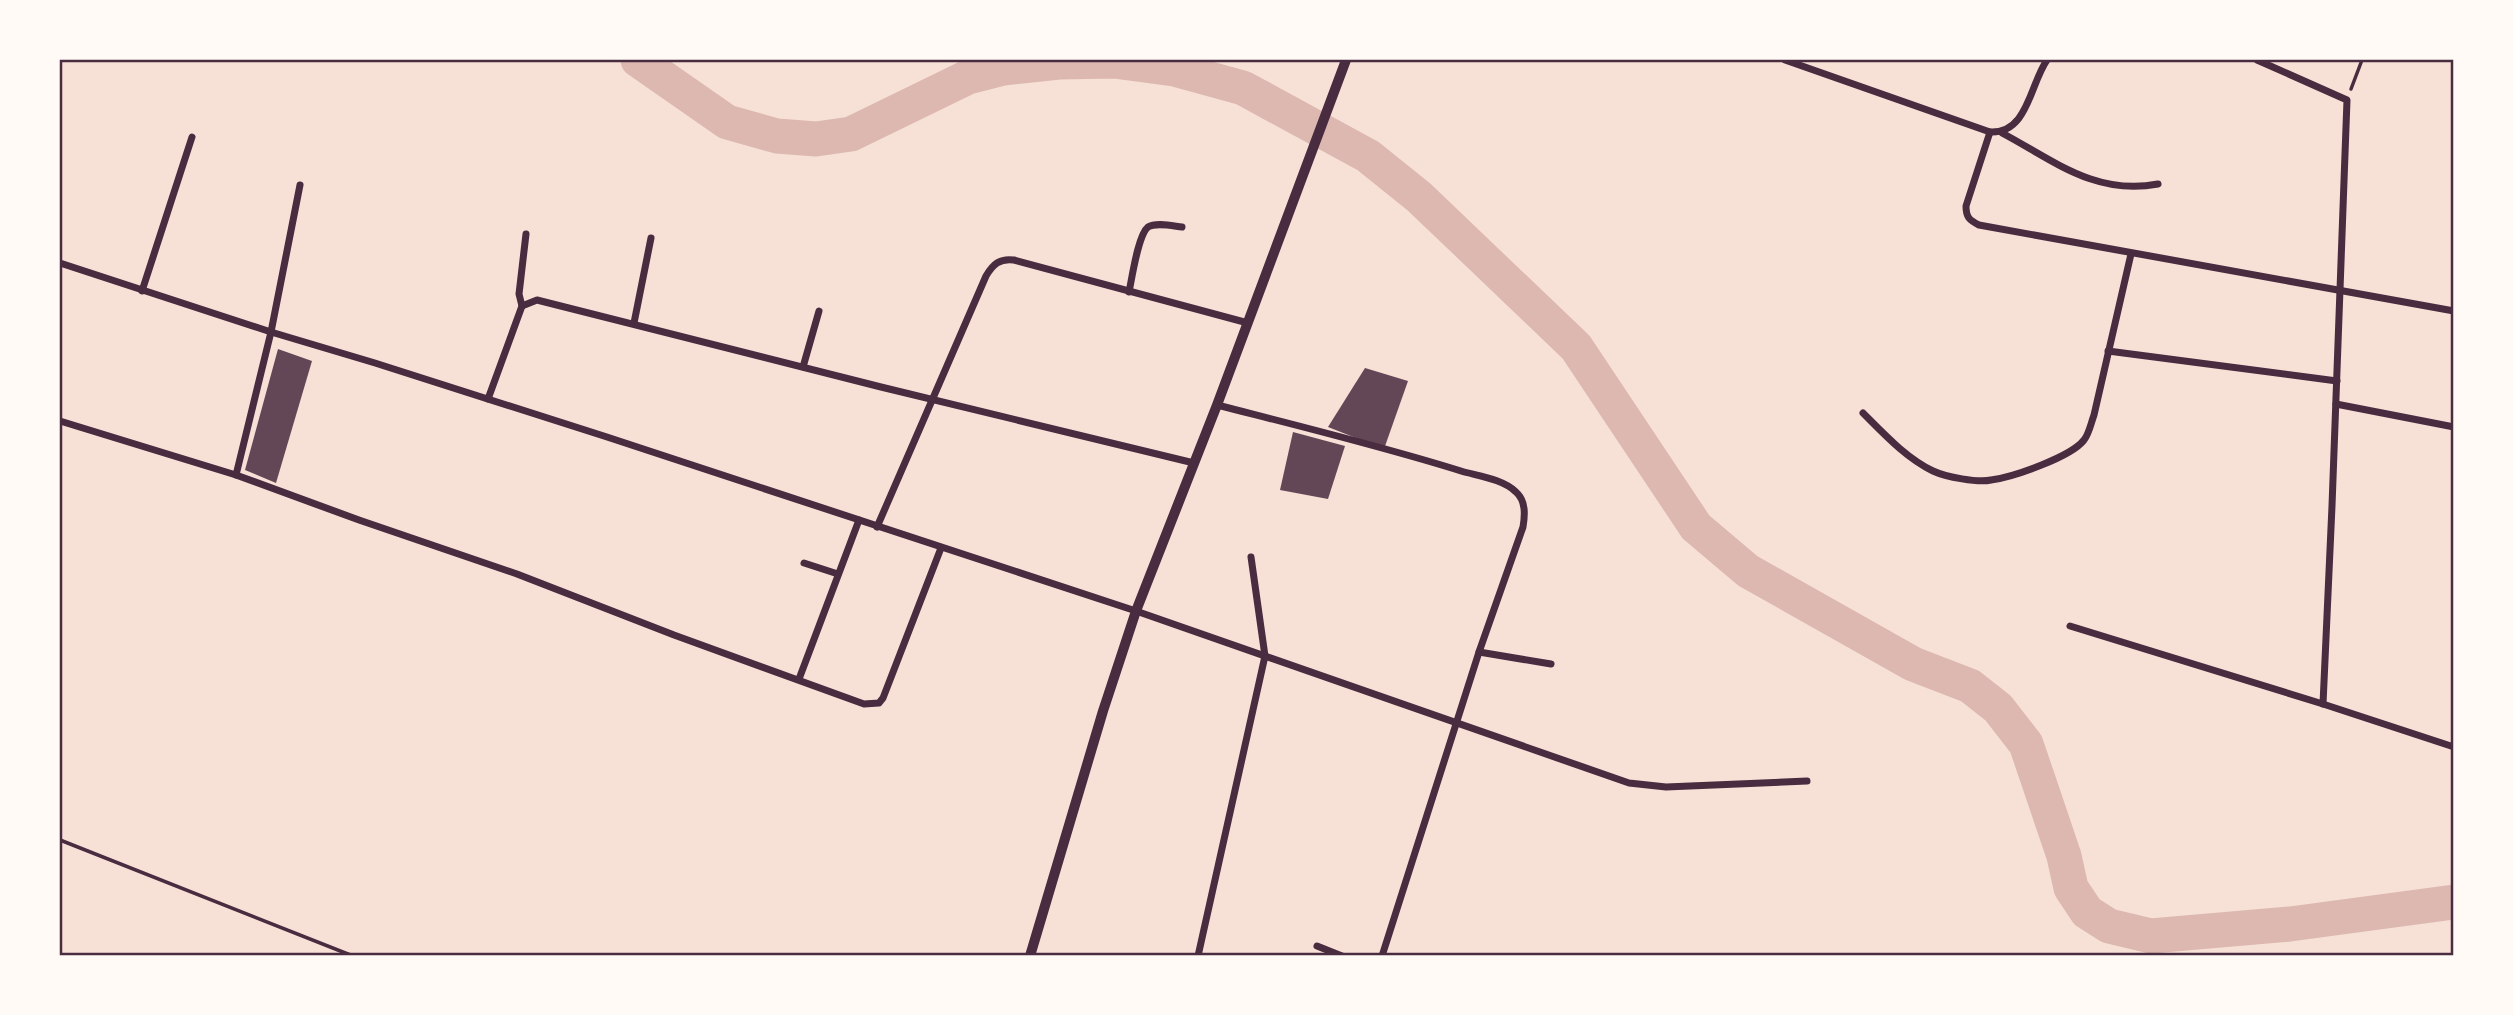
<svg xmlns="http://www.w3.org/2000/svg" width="2513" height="1015" font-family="'Fira Sans',sans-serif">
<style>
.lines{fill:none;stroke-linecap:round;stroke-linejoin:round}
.river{stroke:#dcb8b0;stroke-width:35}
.building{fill:#644757}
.path{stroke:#4a2c40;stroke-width:3.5}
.minor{stroke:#4a2c40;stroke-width:7}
.secondary{stroke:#4a2c40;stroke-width:10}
.neatline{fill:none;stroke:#4a2c40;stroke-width:2.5}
</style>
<rect width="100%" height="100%" fill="#f7e1d7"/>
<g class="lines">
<polyline class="river" points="638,60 727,122 777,136 816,139 851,134 968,77 1003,68 1059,62 1114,61 1174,69 1243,88 1368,156 1419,197 1576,347 1696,527 1748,571 1913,664 1970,686 1998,708 2026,744 2064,856 2071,888 2087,912 2109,926 2151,936 2290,924 2454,902"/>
</g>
<g class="building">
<polygon points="278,349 312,361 276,483 245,470"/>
<polygon points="1365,368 1408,381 1384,449 1328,427"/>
<polygon points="1293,432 1345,446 1328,499 1280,490"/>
</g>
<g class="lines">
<g class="path">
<polyline points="2351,89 2362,60"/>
<polyline points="60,840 353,956"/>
</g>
<g class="minor">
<path d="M1785 60 1990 132 1966 206C1966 217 1969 220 1979 225L2454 311"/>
<polyline points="2257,60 2347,100 2332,506 2323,704"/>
<path d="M1990 132C2028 134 2030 84 2047 60"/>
<path d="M2002 133C2053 160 2095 196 2158 184"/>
<polyline points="60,263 271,332 375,363 607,437 1136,611 1629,783 1666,787 1807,781"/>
<polyline points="142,291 192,137"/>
<path d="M1129 292C1132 278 1138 235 1148 227 1156 222 1173 226 1182 227"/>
<polyline points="522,306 519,294 526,234"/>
<polyline points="634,323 651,238"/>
<polyline points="2108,351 2337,381"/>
<polyline points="803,367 819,311"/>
<polyline points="488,399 522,306 537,300 881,387 1194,463"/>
<polyline points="2336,404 2454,427"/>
<path d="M1217 405C1299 426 1381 446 1461 471 1478 476 1503 479 1516 492 1526 501 1525 515 1523 527L1479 652 1382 956"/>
<path d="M1863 413C1884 434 1906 458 1933 471 1946 477 1978 483 1991 480 2013 477 2071 457 2084 440 2089 434 2091 423 2094 415L2131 254"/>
<polyline points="60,421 236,475 359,520 517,574 674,635 864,704 879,703 883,698 941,548"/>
<polyline points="236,475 271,332 300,185"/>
<path d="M877 527 986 276C993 264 1000 258 1014 260L1248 323"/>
<polyline points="804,563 838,574"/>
<polyline points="2070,626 2323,704 2454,747"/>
<polyline points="1479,652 1551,664"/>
<polyline points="799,679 859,520"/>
<polyline points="1317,946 1342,956"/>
<polyline points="1198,956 1265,656 1251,557"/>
</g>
<polyline class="secondary" points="1030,956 1103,711 1136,611 1217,405 1346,60"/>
</g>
<rect width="2513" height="1015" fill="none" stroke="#fffaf5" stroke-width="122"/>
<rect x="61" y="61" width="2391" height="893" class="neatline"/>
</svg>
